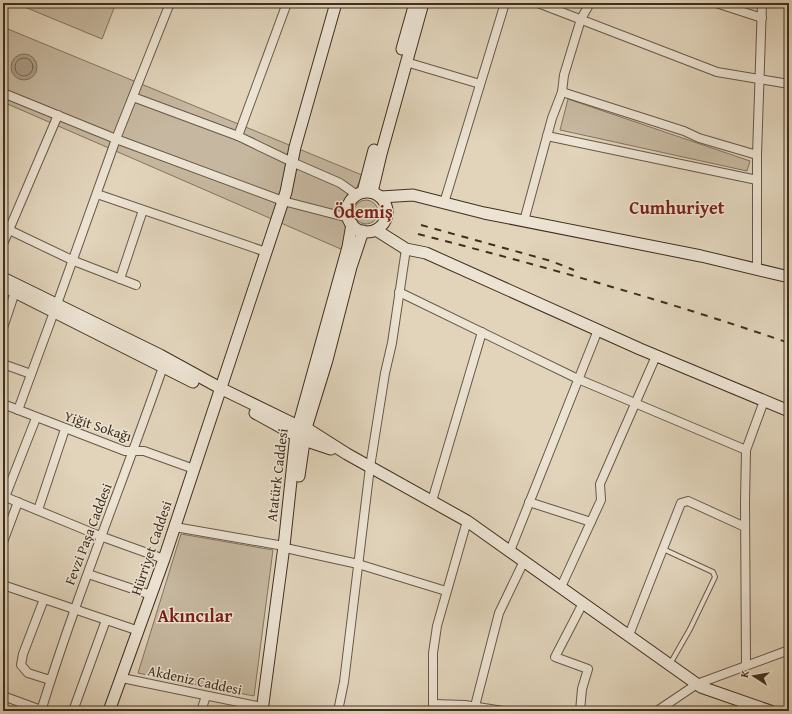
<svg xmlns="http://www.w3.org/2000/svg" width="792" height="714" font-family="'Gentium Book Plus',serif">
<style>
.green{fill:#c6b8a0;stroke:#83745f}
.water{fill:#aa9c86;stroke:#80705c}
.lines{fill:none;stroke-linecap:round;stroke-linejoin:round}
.shore{stroke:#756652;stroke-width:1}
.lane-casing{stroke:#685845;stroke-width:6}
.street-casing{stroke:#685845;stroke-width:10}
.secondary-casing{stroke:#402f1e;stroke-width:13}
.lane{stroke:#ece3d3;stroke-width:4}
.street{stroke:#ece3d3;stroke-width:8}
.secondary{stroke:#ece3d3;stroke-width:11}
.rail{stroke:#402f1e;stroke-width:2;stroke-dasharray:7 7;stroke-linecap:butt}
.labels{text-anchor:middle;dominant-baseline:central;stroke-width:3;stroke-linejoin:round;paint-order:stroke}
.street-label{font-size:14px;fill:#402f1e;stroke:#ece3d3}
.district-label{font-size:18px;font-weight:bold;fill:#7a1f14;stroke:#ece3d3}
</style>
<rect width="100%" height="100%" fill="#e1d4bb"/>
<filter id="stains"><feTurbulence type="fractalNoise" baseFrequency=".005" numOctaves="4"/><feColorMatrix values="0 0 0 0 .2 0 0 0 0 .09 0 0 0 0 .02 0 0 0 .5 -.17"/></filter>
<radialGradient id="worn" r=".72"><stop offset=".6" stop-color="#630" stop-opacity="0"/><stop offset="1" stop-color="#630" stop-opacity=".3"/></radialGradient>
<g class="green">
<polygon points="15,3 116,3 102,39"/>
<polygon points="3,27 362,175 357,187 344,200 342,211 348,230 343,250 3,102"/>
<polygon points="568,99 750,161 747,171 560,130"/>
<circle cx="366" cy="212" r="12"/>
<polygon points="181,534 273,550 254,696 138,673"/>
</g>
<circle class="water" cx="24" cy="67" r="13"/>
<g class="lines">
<circle class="shore" cx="24" cy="67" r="9"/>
<g class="lane-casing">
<polyline id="lane" points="663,549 713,572 715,577 690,629 670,664"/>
</g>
<g class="street-casing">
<g id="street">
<polyline points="538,3 717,72 789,84"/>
<polyline points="716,3 762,18"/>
<polyline points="406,62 480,84"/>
<polyline points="562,92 684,131 699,138 757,155"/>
<polyline points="3,93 116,139 283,201 349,218"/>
<polyline points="133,97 238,136 292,162 340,183 357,195"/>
<polyline points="238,136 287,3"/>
<polyline points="547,136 757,180"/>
<polyline points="97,194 266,252"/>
<polyline points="444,203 505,3"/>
<polyline points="524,221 552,118 562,92 564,75 581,19 590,3"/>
<polyline points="3,227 74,261 136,285"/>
<polyline points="3,244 58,115"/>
<polyline points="757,270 757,155 762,3"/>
<polyline points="120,279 143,210"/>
<polyline points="399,292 578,379 746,450"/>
<polyline points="57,304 116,139 170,3"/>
<polyline points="3,328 15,292"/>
<polyline points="3,364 31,374"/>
<polyline points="3,404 125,451 144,451 194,469"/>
<polyline points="18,410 54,312"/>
<polyline points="3,496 100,536 164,559"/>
<polyline points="5,497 36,418"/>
<polyline points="432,501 482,332"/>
<polyline points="529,502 591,522"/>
<polyline points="38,510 65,429"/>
<polyline points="175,527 284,546"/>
<polyline points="3,542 18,502"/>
<polyline points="290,549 358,564 446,591"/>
<polyline points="510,551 598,330"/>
<polyline points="88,574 151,595"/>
<polyline points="3,585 139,631"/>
<polyline points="561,587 601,500 600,484 656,356"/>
<polyline points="44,599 23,654 21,665 28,673 50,680"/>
<polyline points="629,635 681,503 688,501 745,527"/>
<polyline points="746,665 745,502 746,450 764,401"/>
<polyline points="122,678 262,707"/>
<polyline points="3,696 41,710"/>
<polyline points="434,704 465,705 503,711"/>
<polyline points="475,706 499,613 524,561"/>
<path d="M41 711C77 594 123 482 163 367"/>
<polyline points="73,711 106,620"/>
<polyline points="201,711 206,696"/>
<polyline points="338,711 344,682 370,467 385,373 392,343 406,249"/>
<polyline points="433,711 433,653 437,626 467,521"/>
<polyline points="580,711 582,689 588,669 555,657 583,603"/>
<polyline points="657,711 697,684 789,650"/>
</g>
</g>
<g class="secondary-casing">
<g id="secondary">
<polyline points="402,49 415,3"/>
<polyline points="363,192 374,150"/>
<polyline points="372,192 381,154 423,3"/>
<circle cx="367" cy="212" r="20"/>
<polyline points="381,197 413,195 484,213 701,256 789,277"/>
<polyline points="376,230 406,249 426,253 640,349 789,411"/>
<polyline points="3,278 160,355 222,389 298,426 306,428 347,454 467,521 701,687 770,711"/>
<polyline points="3,286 193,382"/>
<polyline points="255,413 304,440 331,449"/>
<polyline points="299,476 306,428 327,360 351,267 363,231"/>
<polyline points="109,711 164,559 286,192 295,147 336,3"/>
<polyline points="262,711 284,546 296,434 348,247 352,224"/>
</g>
</g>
<use href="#lane" class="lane"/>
<use href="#street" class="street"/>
<use href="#secondary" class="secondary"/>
<g class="rail">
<polyline points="421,225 551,261 574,270"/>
<path d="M418 234C543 266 667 301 789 343"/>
</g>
</g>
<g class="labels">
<g class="street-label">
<text transform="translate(98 426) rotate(18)">Yiğit Sokağı</text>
<text transform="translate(277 475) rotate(-83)">Atatürk Caddesi</text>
<text transform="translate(88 534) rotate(-69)">Fevzi Paşa Caddesi</text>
<text transform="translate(151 548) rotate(-71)">Hürriyet Caddesi</text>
<text transform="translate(195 680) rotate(12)">Akdeniz Caddesi</text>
</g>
<g class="district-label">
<text x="677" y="207">Cumhuriyet</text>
<text x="363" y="211">Ödemiş</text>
<text x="195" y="615">Akıncılar</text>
</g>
</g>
<rect width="792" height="714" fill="none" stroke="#e1d4bb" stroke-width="16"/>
<rect x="4" y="4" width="784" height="706" fill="none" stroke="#402f1e" stroke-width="2"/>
<rect x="8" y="8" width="776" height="698" fill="none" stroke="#402f1e"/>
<g transform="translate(754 676) rotate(282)" stroke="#ece3d3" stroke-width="3" paint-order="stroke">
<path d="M0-3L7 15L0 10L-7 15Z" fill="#402f1e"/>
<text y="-6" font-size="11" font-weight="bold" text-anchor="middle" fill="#402f1e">K</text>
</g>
<rect width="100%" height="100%" filter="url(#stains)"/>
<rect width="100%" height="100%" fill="url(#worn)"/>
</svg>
